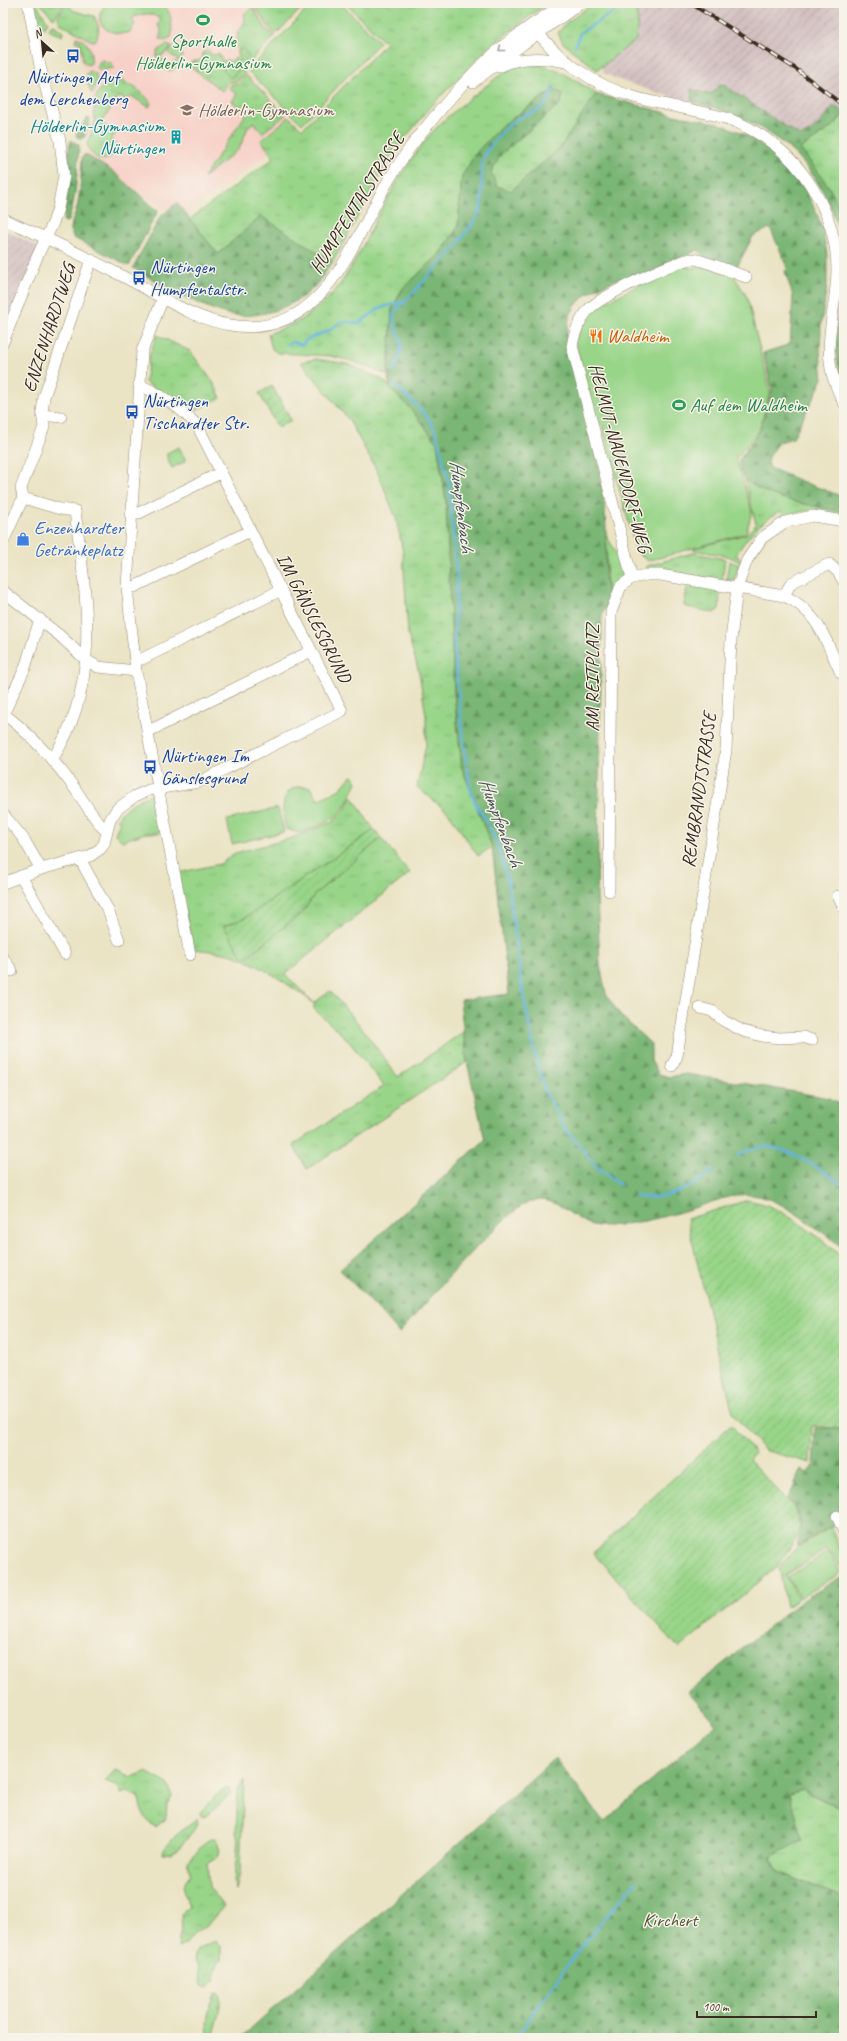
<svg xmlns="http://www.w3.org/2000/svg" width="847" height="2041" font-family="Caveat,sans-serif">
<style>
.built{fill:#f7d1c7}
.industrial{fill:url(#industrial-furrows)}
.grass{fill:url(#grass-tufts);stroke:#6a8054}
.forest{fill:url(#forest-firs);stroke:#5a704a}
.park{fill:#99d589;stroke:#6a8054}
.garden{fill:url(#garden-furrows);stroke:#6a8054}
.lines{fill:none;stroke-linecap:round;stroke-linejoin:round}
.stream{stroke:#64b4df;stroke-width:2.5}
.minor-casing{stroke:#928671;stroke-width:12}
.minor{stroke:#fff;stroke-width:11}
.rail-casing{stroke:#3b2a1e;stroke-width:4}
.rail{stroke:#f7f3e8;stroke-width:2.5;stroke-dasharray:8;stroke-linecap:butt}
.oneway{stroke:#a79f9a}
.labels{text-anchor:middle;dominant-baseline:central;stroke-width:3;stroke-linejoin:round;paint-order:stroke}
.leisure-label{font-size:19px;fill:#27864d;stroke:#f7f3e8}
.transit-label{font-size:19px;fill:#164399;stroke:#f7f3e8;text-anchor:start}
.education-label{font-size:19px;fill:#785e54;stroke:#f7f3e8;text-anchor:start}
.culture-label{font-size:19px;fill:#0d838f;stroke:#f7f3e8;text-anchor:end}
.street-label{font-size:19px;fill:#3b2a1e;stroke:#f7f3e8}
.food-label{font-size:19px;fill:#c56008;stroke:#f7f3e8;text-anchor:start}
.shop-label{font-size:19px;fill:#366cbe;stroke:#f7f3e8;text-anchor:start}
.park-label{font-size:19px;fill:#525539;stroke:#f7f3e8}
.water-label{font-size:20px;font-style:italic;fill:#475358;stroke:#f7f3e8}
</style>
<defs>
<pattern id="industrial-furrows" width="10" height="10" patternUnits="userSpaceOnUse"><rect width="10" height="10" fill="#d2bfc0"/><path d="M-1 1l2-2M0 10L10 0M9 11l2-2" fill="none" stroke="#b5a4a5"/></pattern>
<pattern id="grass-tufts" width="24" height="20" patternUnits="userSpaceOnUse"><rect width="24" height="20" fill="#99d589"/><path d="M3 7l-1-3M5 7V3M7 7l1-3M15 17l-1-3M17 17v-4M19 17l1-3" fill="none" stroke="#85b776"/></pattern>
<pattern id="forest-firs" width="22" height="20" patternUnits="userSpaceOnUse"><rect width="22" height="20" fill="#7ab675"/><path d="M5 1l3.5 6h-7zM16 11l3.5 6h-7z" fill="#65945f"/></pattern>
<pattern id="garden-furrows" width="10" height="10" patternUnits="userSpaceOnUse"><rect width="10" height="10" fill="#99d589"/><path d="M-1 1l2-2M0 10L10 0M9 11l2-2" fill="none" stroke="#85b776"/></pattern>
</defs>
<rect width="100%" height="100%" fill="#f7f3e8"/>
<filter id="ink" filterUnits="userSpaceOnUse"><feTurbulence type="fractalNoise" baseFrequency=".025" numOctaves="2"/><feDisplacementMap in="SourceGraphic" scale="8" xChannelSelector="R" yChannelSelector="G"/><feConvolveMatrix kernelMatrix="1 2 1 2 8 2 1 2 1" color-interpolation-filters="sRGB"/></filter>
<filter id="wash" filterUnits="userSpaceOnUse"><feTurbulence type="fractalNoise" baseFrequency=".012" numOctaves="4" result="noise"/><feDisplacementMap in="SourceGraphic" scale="16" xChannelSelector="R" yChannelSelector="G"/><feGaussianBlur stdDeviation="0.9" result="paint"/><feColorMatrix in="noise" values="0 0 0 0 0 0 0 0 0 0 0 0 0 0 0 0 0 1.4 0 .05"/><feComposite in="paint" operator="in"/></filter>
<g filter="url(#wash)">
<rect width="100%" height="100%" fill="#eae3c4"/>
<polygon class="built" points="123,3 308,3 243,70 302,128 179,219 84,156 93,121 91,98 73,33"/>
<g class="industrial">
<polygon points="635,3 844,3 844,110 832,126 799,144 719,107 660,94 617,79 604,73 600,61"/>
<polygon points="3,229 42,249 3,338"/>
</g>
<g class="grass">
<polygon points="33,3 36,3 48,22 44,28 35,17"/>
<polygon points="40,3 64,3 54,19"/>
<polygon points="66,3 74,11 94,16 99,27 97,39 93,41 88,39 60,23 58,17"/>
<path d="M107 3C114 3 126 6 131 6 139 5 150 0 159 3 172 7 173 27 171 38L165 41 160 39 161 29 158 25 161 20C151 11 143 13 131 19L135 24 130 32C118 37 93 29 101 11 103 8 105 6 107 3Z"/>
<polygon points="259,3 300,3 300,10 276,34 269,28 255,6"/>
<polygon points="345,3 547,3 487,49 434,103 391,155 333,262 261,217 218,254 190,219 274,158 261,140 289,117 302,129 386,43"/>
<polygon points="594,3 635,3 638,21 636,40 597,70 563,43 558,33 566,23"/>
<path d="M253 7 266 29 275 36 242 70 245 74 236 82H230L222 91 189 65 193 61H199L203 57V53L208 50 213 55 219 54 223 61 219 63 241 68 243 49 239 51 234 42 237 41 238 31C244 25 246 22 244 14Z"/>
<polygon points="54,25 63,32 62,36 48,30 51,26"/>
<path d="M77 37C89 42 92 50 91 63L88 65 83 62 81 43 75 41Z"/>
<path d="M167 45 170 46V49L157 60C155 52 160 48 167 45Z"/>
<polygon points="173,46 181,51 182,57 180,61 168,53"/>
<polygon points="162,59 168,64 177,61 178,66 171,71 164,69 158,62"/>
<polygon points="102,60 111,63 114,68 99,70 96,65"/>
<path d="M527 64C555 65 574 79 596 94L560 148 511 191 497 186 491 172 501 154 561 103 562 94 554 89 500 127 462 176 458 227 438 256 403 288 392 309 388 375 352 361 330 356 278 353 272 349 268 334C288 327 308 318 323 303 349 280 363 244 379 214 393 187 410 160 428 137 449 112 479 92 504 72L515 67Z"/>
<polygon points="90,71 96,74 97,81 93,93 91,93 86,78 87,73"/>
<polygon points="246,75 286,115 262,133 254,122 248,127 239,149 204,177 246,114 232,101 237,94 229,88 231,85 238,84"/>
<path d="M118 80C128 82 147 94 151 104L149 107 131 96 127 101 119 96 101 123 116 132 111 141 117 146C111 166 93 163 87 144L95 123 94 106 97 94 103 86Z"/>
<polygon points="844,115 844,221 829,187 800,149 832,127"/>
<polygon points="157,335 190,351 213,382 221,398 190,413 145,382 150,353"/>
<polygon points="316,359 348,364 383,380 411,409 437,443 446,501 454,693 462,768 492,847 478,856 448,812 417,787 426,745 426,716 419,672 408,635 403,552 396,518 378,473 349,420 301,362"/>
<path d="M745 480C775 499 809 505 844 512V516C824 509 805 509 784 516L781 511C761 521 748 535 736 555L741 559 740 562 728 556 693 550 695 548 747 534 756 524Z"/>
<path d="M606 535 623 565 625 572 608 600C605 578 608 557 606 535Z"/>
<polygon points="692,553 725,559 722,581 647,570 647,566"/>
<polygon points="729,561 739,565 734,579 726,581"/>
<polygon points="691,585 720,590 719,609 714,613 684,606 687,588"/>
<path d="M352 796 374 830 245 918 224 926 244 959 303 912 314 895 381 838 410 873 285 974 314 1003 330 991 359 1024 398 1077 463 1032 467 1062 307 1169 293 1145 384 1086 347 1039 314 1009V1003C292 987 270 971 245 960 229 952 210 951 193 949L177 873 220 864 235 853 289 839 333 822 345 809Z"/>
<polygon points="831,1527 844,1559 844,1568 842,1569 827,1549 786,1575 798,1599 787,1607 779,1568 796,1548"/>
<path d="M115 1770 132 1777 146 1772 168 1784 172 1797 167 1804 166 1818 155 1827C143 1818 141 1812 139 1797L127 1792 121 1794 118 1786 105 1781Z"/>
<polygon points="244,1780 240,1871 236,1890 234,1882 238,1840 236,1832 238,1787"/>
<polygon points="223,1789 229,1789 231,1794 206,1817 201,1816 200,1812"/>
<polygon points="802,1790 844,1810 844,1898 778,1872 771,1857 801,1840 789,1794"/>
<path d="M197 1818 198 1825 180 1847 171 1854H162C168 1840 185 1828 197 1818Z"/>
<path d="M216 1838 220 1850 218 1857 207 1863 209 1887 224 1906 207 1925 194 1933 186 1944 178 1948 179 1937 182 1931 181 1914 189 1908 183 1886 190 1874 188 1861C200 1853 200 1840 216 1838Z"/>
<polygon points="216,1940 221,1946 221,1959 215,1970 214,1981 207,1988 201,1985 199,1967 194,1959 197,1950"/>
<path d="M216 1993 220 1994V2012L213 2038 208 2036C206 2019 208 2007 216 1993Z"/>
</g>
<g class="forest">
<path d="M722 84 800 136C815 133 825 117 834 105L844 113 832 127 800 149C817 170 836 192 843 219 846 229 844 243 844 253 829 169 775 120 692 102L691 89 707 94 713 93 719 85Z"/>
<path d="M555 89 563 94 561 103 501 154 491 172 497 186 511 191 560 148 596 94 674 115 717 123 743 133 770 150 793 171 811 201 822 226 827 254V285L821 325 820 351 823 379 793 438 779 442 767 460 770 468 808 484 844 497V512C815 506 769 500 746 480 742 477 740 466 739 460L759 432 772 390 763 353 790 344 793 296 785 271 788 268 770 228 753 236 738 265C722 272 708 262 698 250L624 284 620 278C589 291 564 302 567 342 590 420 612 493 605 576 605 584 609 592 608 600 607 605 604 610 602 614L597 896 600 965 606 994 620 1015 651 1044V1061L659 1074 669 1077 686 1074 760 1086 830 1098 844 1106V1250C834 1239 820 1231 808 1222 792 1210 772 1197 752 1195 732 1192 709 1204 690 1209 666 1217 624 1227 599 1226 571 1224 556 1188 525 1204 512 1211 499 1225 489 1235 457 1266 429 1300 399 1333L376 1307 340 1270 485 1140 467 1062 460 1000 509 994 492 847 462 768 454 693 446 501 437 443 411 409 390 389 388 375 392 309 403 288 438 256 458 227 462 176 475 154 500 127Z"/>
<polygon points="87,118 90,119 85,137 81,139 77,137 76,135"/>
<path d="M71 140 79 145C77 170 77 197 68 221L65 222 63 220C67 204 69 185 69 169 68 158 67 150 71 140Z"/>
<path d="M85 154 115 173 158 211 129 266 74 238C66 229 77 213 78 202 81 188 81 173 82 158Z"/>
<path d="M177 203 218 254 261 216 333 262C326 271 319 283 310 291 288 310 249 322 221 312 190 302 161 284 133 268L160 217Z"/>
<path d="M844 269V312L841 333 844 352V384C828 346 840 308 844 269Z"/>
<path d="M815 1428 844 1429V1519L797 1546C802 1525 803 1516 788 1499L801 1469 807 1473 813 1468Z"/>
<polygon points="839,1578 844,1579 844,1810 802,1790 789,1794 802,1840 771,1857 778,1872 844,1898 844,2038 240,2038 555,1758 604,1822 716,1724 688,1692 797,1604"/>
</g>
<g class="park">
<polygon points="313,3 340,3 380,42 302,124 248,71"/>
<polygon points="680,264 689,268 704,266 734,276 747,297 770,391 759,431 736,458 752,512 746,533 648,561 637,553 602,425 596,418 575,341 586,319 602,304"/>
<polygon points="179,447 186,461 172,468 167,458 167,453"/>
<path d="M352 775 357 782C341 819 335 820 299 833L286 829C283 816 279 795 294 788 298 786 305 787 310 787L318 800 340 789Z"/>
<path d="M153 793 160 833H145L122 841 115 834 120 821 117 819C125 805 139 800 153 793Z"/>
<polygon points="278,808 284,832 232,844 227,820"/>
<polygon points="828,1552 841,1573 800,1598 788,1577"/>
</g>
<g class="garden">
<polygon points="243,48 249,57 240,66 241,68 230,78 219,63 228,60 229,62 239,56 237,52"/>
<polygon points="272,386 291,420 278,428 259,393"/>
<polygon points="374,830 381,838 314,895 303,912 244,959 224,926 245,918"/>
<path d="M748 1200C755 1202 763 1203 769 1206 789 1214 830 1244 844 1260V1429L812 1426 810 1463 764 1450 733 1414 687 1219Z"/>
<polygon points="731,1425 755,1453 749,1460 793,1506 799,1518 800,1526 796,1539 777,1567 679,1648 593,1553"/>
</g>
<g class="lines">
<g class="stream">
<polyline points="575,46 580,33 628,3"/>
<polyline points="288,344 293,342 302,345 306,340 330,330 340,322 351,322 358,324 380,308 406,301"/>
<path d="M394 372C397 362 403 351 401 341 398 331 393 325 393 314L455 248C463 234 475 225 480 210 486 190 475 165 489 148 497 138 507 126 517 119 522 115 529 114 534 112 545 108 551 97 553 86"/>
<polyline points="394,385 416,405 428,418 436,432 448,478 457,576 454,646 462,731 470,788 475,803 489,825 498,847 507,877 523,993 535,1054 546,1094 565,1128 596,1166 620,1185"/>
<path d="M738 1155C745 1152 752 1149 759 1147 784 1142 823 1172 844 1185"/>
<path d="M635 1196C664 1202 690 1189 713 1171"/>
<path d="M516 2038C553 1983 592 1930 637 1881"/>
</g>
</g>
</g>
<g filter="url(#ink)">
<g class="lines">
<g class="minor-casing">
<g id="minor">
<path d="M532 25C556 59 595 86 634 97 661 105 688 108 714 115 748 122 783 147 803 174 824 202 837 235 837 270 836 320 816 354 844 403"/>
<path d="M499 67C520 56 543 57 565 62"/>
<polyline points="473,82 523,44 581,3"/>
<path d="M3 219C45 237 86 257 126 278 159 295 193 319 230 325 322 341 351 245 387 183 400 161 415 139 432 120 451 96 472 73 495 53 516 34 541 19 564 3"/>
<polyline points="163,298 142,351 127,587 136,671 190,955"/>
<polyline points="3,342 37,257 53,223 58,208 64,176 60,141 40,66 28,3"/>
<polyline points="42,415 61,417"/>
<path d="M23 498 60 509 75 511C86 598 103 681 52 760"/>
<polyline points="130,514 137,514 220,473"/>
<polyline points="3,542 23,498 21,488 44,427 42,412 44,397 91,260"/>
<path d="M632 578 572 346C574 332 579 321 588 310 601 296 672 262 692 259 700 258 736 274 746 277"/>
<polyline points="127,587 134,587 250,531"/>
<polyline points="3,591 59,635 86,660 98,667 136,671"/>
<polyline points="784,596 791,583 829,564 838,572 844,582"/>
<polyline points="135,660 142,659 281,590"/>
<path d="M3 713C29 733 54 760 73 786 84 801 93 818 106 831"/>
<polyline points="4,713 25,668 40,619"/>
<polyline points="147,732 311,651"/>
<polyline points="3,814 23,838 41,869"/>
<polyline points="80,859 108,910 119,940"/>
<polyline points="21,876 65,954"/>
<path d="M3 883 41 869 90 856 100 849 104 844 110 820 117 809 135 796 149 790 199 782 342 711 198 427C185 411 158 392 139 385"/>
<path d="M609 891 611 612 621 586 632 578 646 575H660L784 596C818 610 826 642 841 673"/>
<polyline points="838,896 844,908"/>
<polyline points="3,958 12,971"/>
<polyline points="700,1008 712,1011 724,1021 743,1031 762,1036 779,1038 803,1037 812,1040"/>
<polyline points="672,1066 677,1056 726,750 731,640 737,588 747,560 762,538 785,522 813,516 844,521"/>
<polyline points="837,1516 844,1532"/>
</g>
</g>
<use href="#minor" class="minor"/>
<g class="rail-casing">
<polyline id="rail" points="690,3 796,69 844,106"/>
</g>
<use href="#rail" class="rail"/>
</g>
<defs><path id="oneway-chevron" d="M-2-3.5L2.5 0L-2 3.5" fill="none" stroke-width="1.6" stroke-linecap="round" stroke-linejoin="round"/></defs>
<use class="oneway" href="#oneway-chevron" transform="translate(501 49) rotate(142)"/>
</g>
<defs>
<g id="stadium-bare" transform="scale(1.08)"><path d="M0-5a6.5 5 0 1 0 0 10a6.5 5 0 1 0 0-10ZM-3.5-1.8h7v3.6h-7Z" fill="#2e9e5b" stroke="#f7f3e8" stroke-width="2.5" paint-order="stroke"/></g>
<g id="bus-bare" transform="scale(1.08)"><path d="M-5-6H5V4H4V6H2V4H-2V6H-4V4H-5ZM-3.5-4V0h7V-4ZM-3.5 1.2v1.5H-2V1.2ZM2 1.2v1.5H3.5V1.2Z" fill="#1a4fb4" stroke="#f7f3e8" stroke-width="2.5" paint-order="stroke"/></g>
<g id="school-bare" transform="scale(1.08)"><path d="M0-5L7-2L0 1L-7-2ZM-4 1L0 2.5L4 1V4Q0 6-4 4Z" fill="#8d6e63" stroke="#f7f3e8" stroke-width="2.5" paint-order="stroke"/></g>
<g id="building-bare" transform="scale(1.08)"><path d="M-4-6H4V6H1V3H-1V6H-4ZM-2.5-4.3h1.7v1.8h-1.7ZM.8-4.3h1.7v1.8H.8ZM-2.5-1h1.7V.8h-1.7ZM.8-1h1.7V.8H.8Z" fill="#0f9aa8" stroke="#f7f3e8" stroke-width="2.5" paint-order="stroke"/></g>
<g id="restaurant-bare" transform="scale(1.08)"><path d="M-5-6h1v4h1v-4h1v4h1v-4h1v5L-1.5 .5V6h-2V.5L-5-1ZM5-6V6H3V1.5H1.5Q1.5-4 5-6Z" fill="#e8710a" stroke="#f7f3e8" stroke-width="2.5" paint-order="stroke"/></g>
<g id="shop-bare" transform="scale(1.08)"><path d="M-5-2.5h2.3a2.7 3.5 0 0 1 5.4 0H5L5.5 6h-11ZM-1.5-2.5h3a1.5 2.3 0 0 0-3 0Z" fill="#3f7fe0" stroke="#f7f3e8" stroke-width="2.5" paint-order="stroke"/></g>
</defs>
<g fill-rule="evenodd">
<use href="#stadium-bare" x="203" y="20"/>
<use href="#bus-bare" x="73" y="56"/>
<use href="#school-bare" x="187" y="110"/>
<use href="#building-bare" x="176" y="137"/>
<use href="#bus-bare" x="139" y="278"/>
<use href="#restaurant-bare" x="596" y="336"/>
<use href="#stadium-bare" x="679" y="405"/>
<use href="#bus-bare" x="132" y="412"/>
<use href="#shop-bare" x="23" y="539"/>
<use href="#bus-bare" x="150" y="767"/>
</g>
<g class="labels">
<g class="leisure-label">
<text x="203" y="41">Sporthalle<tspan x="203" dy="22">Hölderlin-Gymnasium</tspan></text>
<text x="690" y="405" text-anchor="start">Auf dem Waldheim</text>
</g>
<g class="transit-label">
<text x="73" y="77" text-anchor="middle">Nürtingen Auf<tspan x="73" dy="22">dem Lerchenberg</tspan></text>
<text x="150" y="267">Nürtingen<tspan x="150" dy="22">Humpfentalstr.</tspan></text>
<text x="143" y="401">Nürtingen<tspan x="143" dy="22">Tischardter Str.</tspan></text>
<text x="161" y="756">Nürtingen Im<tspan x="161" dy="22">Gänslesgrund</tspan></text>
</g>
<g class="education-label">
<text x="198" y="110">Hölderlin-Gymnasium</text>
</g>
<g class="culture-label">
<text x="165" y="126">Hölderlin-Gymnasium<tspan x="165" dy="22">Nürtingen</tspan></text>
</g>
<g class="street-label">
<text transform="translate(357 203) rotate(-58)">HUMPFENTALSTRASSE</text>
<text transform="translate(49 328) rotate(-72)">ENZENHARDTWEG</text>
<text transform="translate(620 458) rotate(75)">HELMUT-NAUENDORF-WEG</text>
<text transform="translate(314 618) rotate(63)">IM GÄNSLESGRUND</text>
<text transform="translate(592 678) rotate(-90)">AM REITPLATZ</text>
<text transform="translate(699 790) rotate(-82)">REMBRANDTSTRASSE</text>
</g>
<g class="food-label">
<text x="607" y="336">Waldheim</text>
</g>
<g class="shop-label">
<text x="34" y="528">Enzenhardter<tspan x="34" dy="22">Getränkeplatz</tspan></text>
</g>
<g class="park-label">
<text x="670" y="1920">Kirchert</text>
</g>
<g class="water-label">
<text transform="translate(462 506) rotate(83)">Humpfenbach</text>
<text transform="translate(501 822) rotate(70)">Humpfenbach</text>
</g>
</g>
<rect width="847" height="2041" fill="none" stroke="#f7f3e8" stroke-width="16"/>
<g transform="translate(42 42) rotate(333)" stroke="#f7f3e8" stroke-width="3" paint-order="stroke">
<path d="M0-3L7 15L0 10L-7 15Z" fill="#3b2a1e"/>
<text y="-6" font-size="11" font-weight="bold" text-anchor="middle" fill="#3b2a1e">N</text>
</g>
<path d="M697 2011v6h119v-6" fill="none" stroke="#3b2a1e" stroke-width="2"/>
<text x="703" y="2011" font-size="12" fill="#3b2a1e" stroke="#f7f3e8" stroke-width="3" paint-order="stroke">100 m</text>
</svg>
